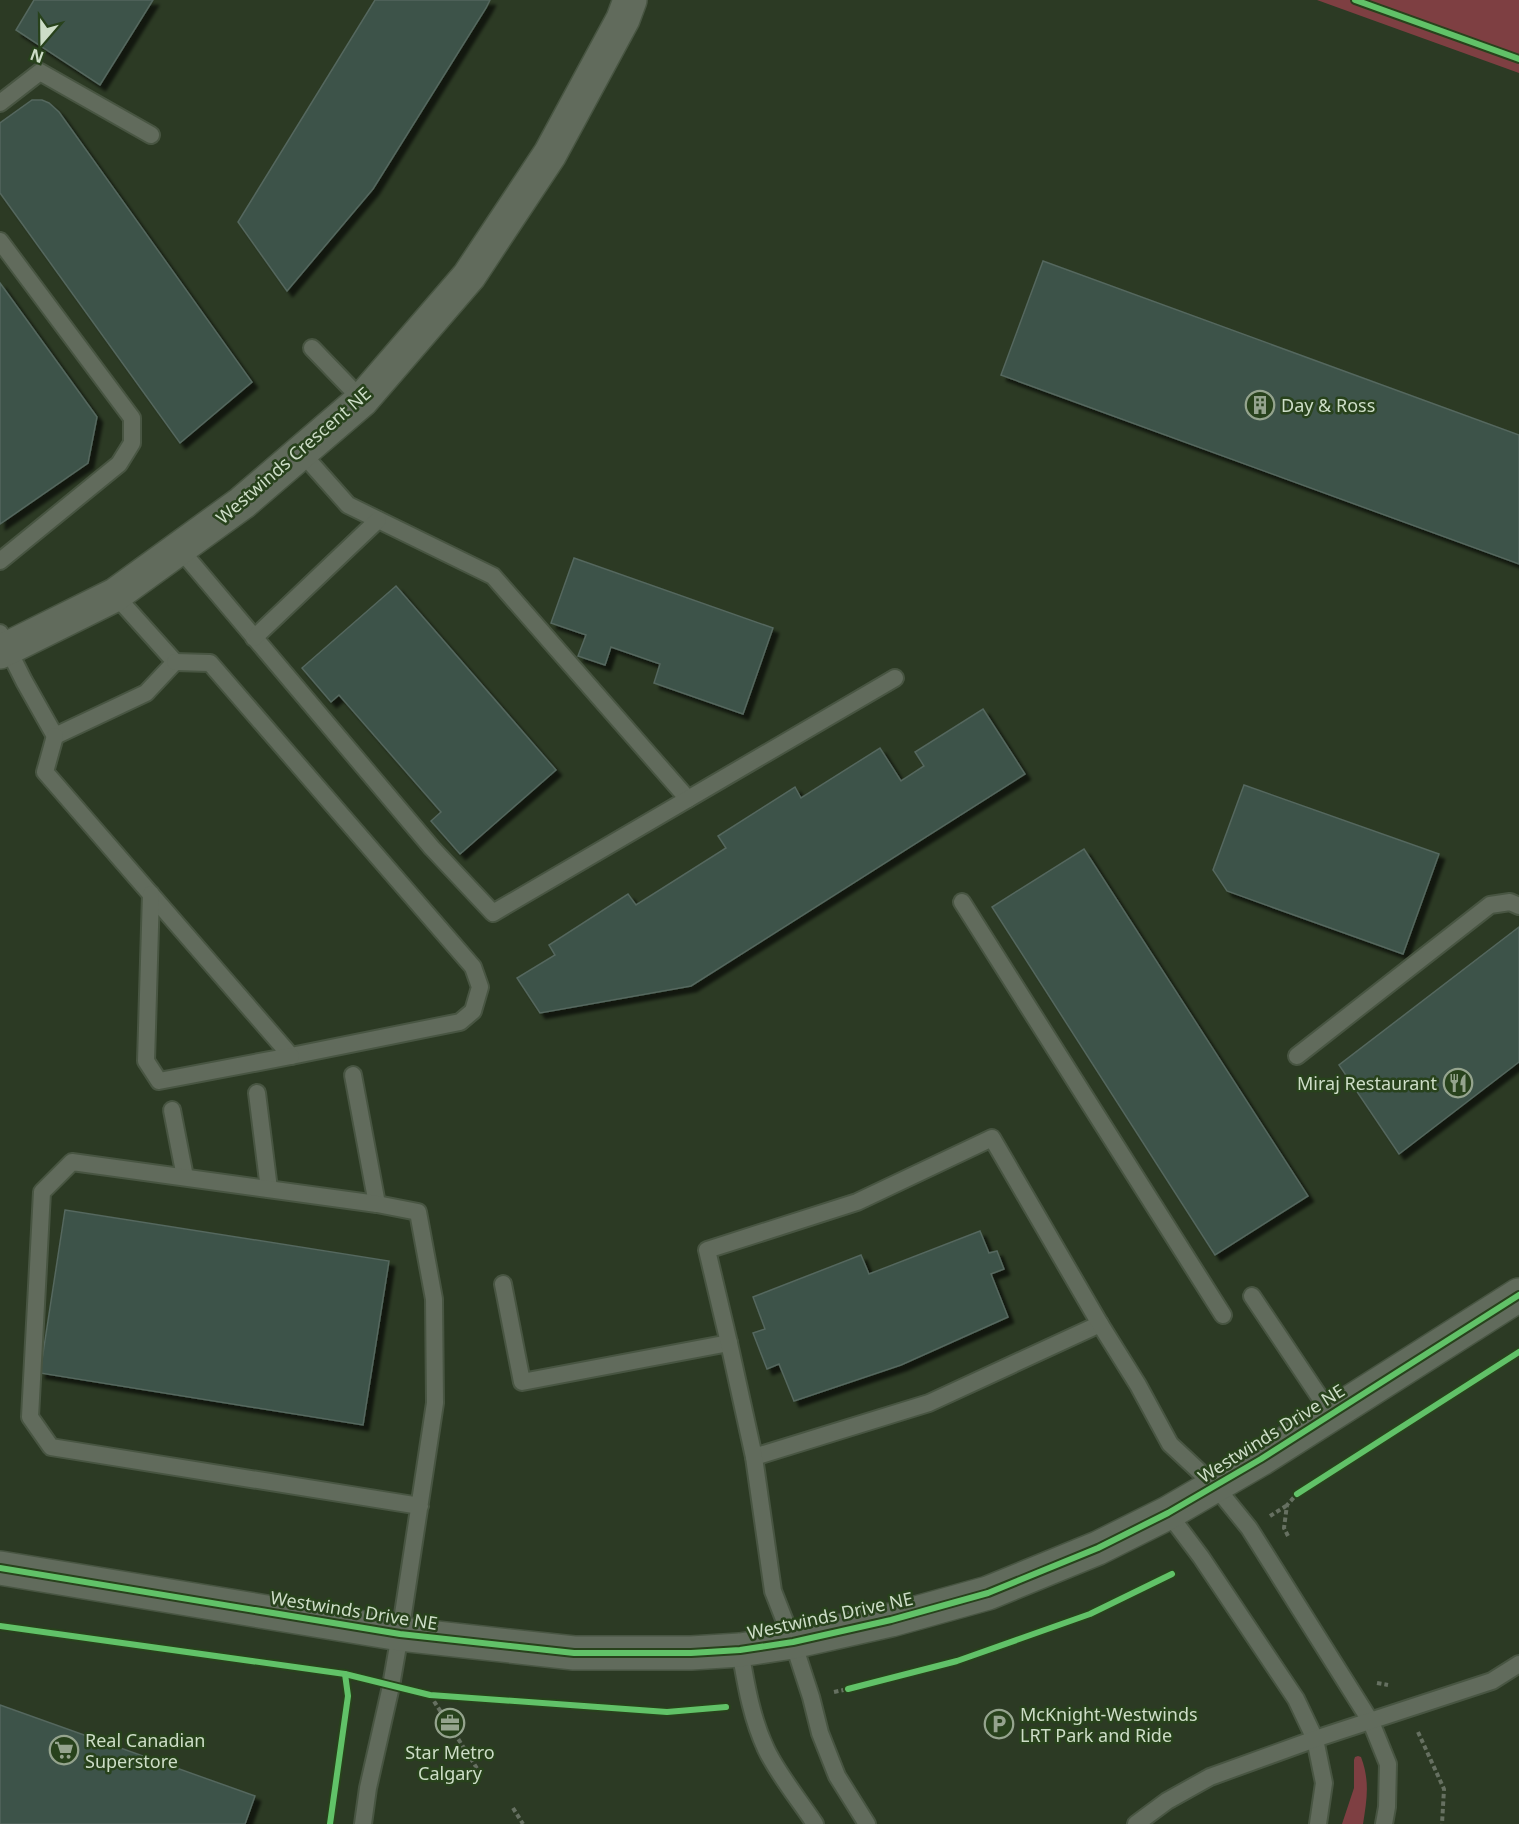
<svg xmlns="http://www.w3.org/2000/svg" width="1519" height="1824" font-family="'Noto Sans',sans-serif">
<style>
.green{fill:#7e3f42}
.building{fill:#3e5248;stroke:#54675e;stroke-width:1.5;filter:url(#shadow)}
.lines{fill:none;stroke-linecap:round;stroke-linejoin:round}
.service-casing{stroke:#485542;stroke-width:20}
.minor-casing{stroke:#485542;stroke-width:36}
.tertiary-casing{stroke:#485542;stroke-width:36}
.path{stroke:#667061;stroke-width:4;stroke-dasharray:4.5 3;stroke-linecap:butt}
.service{stroke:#616b5c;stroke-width:16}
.minor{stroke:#616b5c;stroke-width:33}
.tertiary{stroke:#616b5c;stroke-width:33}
.cycleway-casing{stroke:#28421c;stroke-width:10}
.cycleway{stroke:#61c268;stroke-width:6}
.labels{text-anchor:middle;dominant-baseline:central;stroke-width:5;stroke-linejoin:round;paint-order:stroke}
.poi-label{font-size:18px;fill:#cdddc7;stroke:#28421c;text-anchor:start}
.street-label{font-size:18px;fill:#cdddc7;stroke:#28421c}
</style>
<defs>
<filter id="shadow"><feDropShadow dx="5.5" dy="5.5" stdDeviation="1.5" flood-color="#0009"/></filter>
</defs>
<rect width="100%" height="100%" fill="#2c3a24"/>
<g class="green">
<polygon points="1317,0 1519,0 1519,73"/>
<path d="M1358 1756 1361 1757C1370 1781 1367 1799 1363 1824H1342L1354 1788V1760L1355 1757Z"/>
</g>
<g class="building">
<polygon points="34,0 153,0 100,85 16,30"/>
<polygon points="375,0 490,0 486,8 373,189 287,291 238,222"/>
<polygon points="32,100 42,100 49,103 59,112 252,382 180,443 0,193 0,123"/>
<polygon points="1043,261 1519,435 1519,564 1001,375"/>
<polygon points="0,283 97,417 88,463 0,524"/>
<polygon points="574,558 773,628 743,714 654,683 660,664 611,647 605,665 578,656 586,635 551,623"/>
<polygon points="396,586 556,770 460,854 431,821 441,812 339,695 331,702 302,668"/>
<polygon points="983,709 1025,774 691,986 540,1013 517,978 555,955 549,945 628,894 636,905 726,848 718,836 795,787 801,798 880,748 901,781 924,766 915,752"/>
<polygon points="1244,785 1439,854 1403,954 1227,891 1213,870"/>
<polygon points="1084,849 1308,1196 1215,1255 992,907"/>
<polygon points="1519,927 1519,1062 1399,1154 1339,1065"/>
<polygon points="65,1210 389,1261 363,1425 40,1373"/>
<polygon points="980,1231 989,1253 997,1251 1004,1269 991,1274 1008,1317 901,1365 794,1401 779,1364 767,1369 753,1333 765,1329 753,1297 861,1255 869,1274"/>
<polygon points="0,1705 255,1796 245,1824 0,1824"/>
</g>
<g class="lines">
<g class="service-casing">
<g id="service">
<polyline points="0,103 40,72 151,135"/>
<polyline points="0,241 132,418 132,443 119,464 0,561"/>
<polyline points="312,348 362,400"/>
<polyline points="301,452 348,505 493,576 688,799"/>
<polyline points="179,548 432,848 493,913 895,678"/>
<polyline points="0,633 24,681 55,736 146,693 175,662 115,595"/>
<polyline points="254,638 378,520"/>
<polyline points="55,736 45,772 291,1056 460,1022 473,1011 480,987 473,967 210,663 175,662"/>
<polyline points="151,894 146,1061 159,1081 291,1056"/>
<polyline points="962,902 1223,1315"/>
<polyline points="1297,1056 1490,905 1510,902 1519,906"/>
<polyline points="353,1075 377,1204"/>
<polyline points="257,1093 269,1189"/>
<polyline points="172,1110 185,1177"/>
<polyline points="503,1284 522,1382 729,1343"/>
<polyline points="1252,1296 1331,1414"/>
<polyline points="754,1457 929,1403 1100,1324"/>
<polyline points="1168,1513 1201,1557 1296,1699 1315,1739 1324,1783 1318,1824"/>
<path d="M740 1650C746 1684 751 1717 766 1749 777 1773 800 1801 815 1824"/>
<polyline points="363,1824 368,1788 391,1686 400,1634 435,1403 434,1299 418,1212 377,1204 72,1162 42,1192 30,1417 51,1447 420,1506"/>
<polyline points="867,1824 837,1776 820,1733 811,1697 793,1642 773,1591 754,1457 729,1343 707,1250 857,1202 992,1138 1100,1324 1138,1385 1170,1444 1215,1486 1249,1528 1371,1722 1388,1764 1387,1807 1384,1824"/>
<polyline points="1136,1824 1167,1801 1210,1777 1315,1739 1492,1681 1519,1664"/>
</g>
</g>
<g class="minor-casing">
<polyline id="minor" points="0,652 115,595 242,503 362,400 469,276 550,154 623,19 630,0"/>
</g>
<g class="tertiary-casing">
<polyline id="tertiary" points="0,1568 400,1634 574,1653 691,1653 740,1650 793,1642 891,1620 988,1593 1098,1548 1168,1513 1261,1459 1519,1295"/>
</g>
<g class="path">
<polyline points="1270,1516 1286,1506"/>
<polyline points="1288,1536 1284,1528 1287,1505 1297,1494"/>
<polyline points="1377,1683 1388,1685"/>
<polyline points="834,1692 848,1689"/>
<polyline points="430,1695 480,1773"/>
<polyline points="1418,1732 1444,1789 1442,1824"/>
<polyline points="513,1808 523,1824"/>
</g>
<use href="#service" class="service"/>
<use href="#minor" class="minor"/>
<use href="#tertiary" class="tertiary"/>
<g class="cycleway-casing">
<g id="cycleway">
<polyline points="1355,0 1519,59"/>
<polyline points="1297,1494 1519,1352"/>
<polyline points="0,1568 400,1634 574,1653 691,1653 740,1650 793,1642 891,1620 988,1593 1098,1548 1168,1513 1261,1459 1519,1295"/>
<polyline points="0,1626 345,1674 430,1695 667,1712 726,1707"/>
<polyline points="848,1689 957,1661 1090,1614 1172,1574"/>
<polyline points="330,1824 348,1696 345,1674"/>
</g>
</g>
<use href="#cycleway" class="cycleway"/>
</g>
<defs>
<g id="building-ring" transform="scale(1.5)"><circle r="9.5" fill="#28421c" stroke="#95a48e" stroke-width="1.5"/><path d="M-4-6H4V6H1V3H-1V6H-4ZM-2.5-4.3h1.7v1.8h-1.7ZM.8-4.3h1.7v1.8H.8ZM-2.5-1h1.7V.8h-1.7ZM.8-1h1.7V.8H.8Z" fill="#95a48e"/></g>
<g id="restaurant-ring" transform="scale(1.5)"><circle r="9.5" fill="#28421c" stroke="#95a48e" stroke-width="1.5"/><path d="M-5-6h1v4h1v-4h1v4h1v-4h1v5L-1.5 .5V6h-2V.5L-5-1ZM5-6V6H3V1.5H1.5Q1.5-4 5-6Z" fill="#95a48e"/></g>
<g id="office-ring" transform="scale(1.5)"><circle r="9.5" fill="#28421c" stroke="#95a48e" stroke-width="1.5"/><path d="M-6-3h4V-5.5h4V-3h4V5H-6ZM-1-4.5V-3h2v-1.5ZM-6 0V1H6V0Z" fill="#95a48e"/></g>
<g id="parking-ring" transform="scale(1.5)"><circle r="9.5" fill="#28421c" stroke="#95a48e" stroke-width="1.5"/><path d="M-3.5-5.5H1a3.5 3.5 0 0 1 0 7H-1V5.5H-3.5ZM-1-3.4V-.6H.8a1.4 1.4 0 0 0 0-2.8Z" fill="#95a48e"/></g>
<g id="supermarket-ring" transform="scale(1.5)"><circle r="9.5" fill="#28421c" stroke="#95a48e" stroke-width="1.5"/><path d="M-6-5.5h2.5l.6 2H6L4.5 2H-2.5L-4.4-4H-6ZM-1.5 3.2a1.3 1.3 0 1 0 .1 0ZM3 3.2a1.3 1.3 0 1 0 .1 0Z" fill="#95a48e"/></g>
</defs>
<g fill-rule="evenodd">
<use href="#building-ring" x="1260" y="405"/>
<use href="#restaurant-ring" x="1458" y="1083"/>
<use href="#office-ring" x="450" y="1723"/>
<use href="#parking-ring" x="999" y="1724"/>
<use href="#supermarket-ring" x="64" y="1750"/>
</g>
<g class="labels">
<g class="poi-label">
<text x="1281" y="405">Day &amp; Ross</text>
<text x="1437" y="1083" text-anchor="end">Miraj Restaurant</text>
<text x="1020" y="1714">McKnight-Westwinds<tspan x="1020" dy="21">LRT Park and Ride</tspan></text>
<text x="85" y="1740">Real Canadian<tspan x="85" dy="21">Superstore</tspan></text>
<text x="450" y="1752" text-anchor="middle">Star Metro<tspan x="450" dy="21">Calgary</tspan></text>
</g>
<g class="street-label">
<text transform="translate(293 455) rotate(-41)">Westwinds Crescent NE</text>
<text transform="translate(1271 1433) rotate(-32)">Westwinds Drive NE</text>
<text transform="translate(354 1610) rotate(9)">Westwinds Drive NE</text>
<text transform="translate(830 1615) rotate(-12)">Westwinds Drive NE</text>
</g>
</g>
<g transform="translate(42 42) rotate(200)" stroke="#28421c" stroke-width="4.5" paint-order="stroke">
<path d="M0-4.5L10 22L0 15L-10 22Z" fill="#cdddc7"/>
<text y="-9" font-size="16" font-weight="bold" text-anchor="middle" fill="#cdddc7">N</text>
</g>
</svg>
